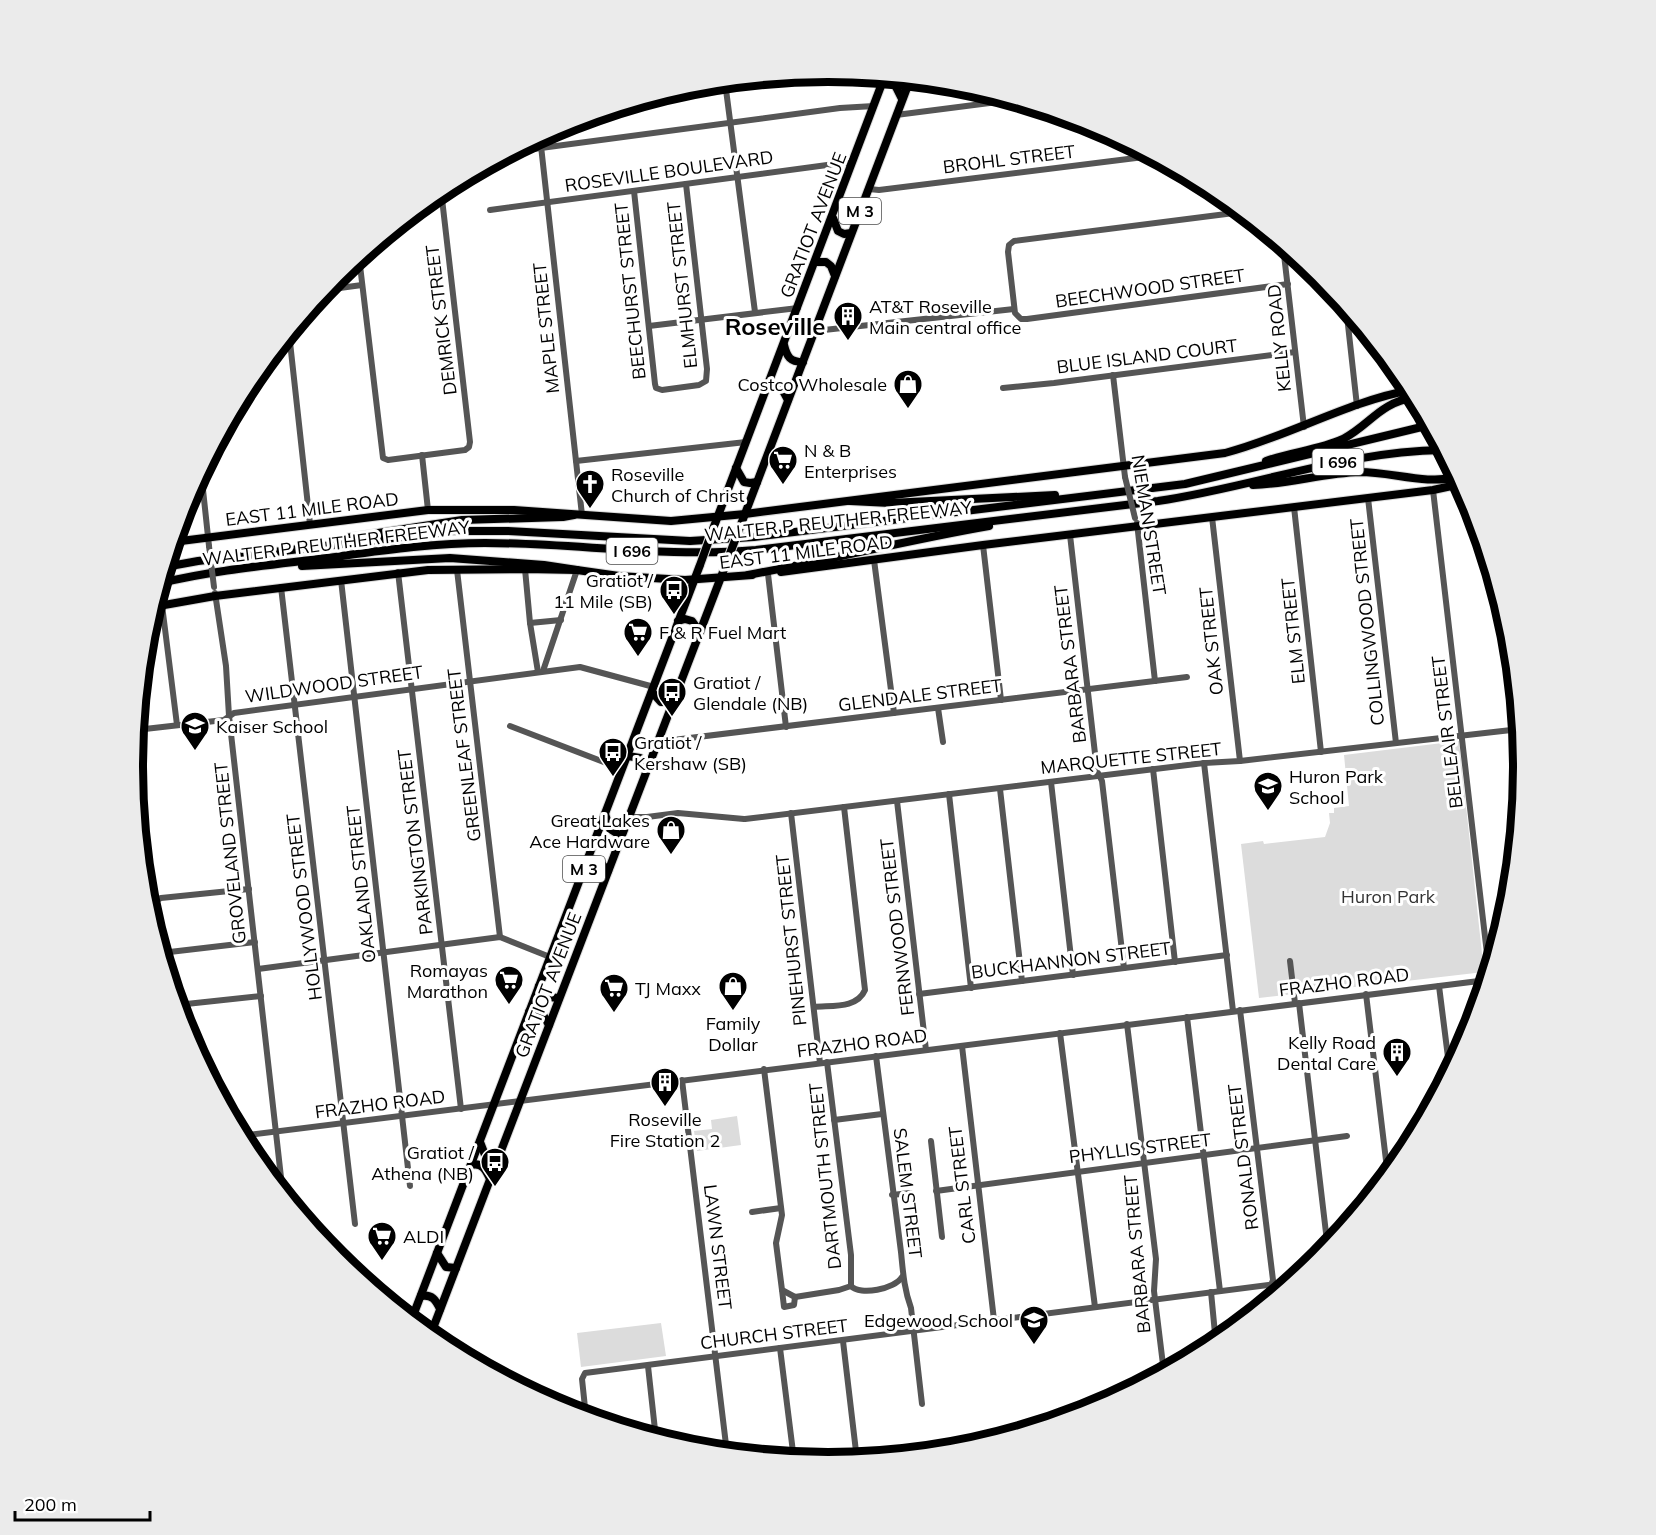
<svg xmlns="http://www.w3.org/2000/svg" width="1656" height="1535" font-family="Mulish,sans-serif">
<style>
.green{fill:#dcdcdc}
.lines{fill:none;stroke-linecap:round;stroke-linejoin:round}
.major-casing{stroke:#dbdbdb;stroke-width:10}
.highway-casing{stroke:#dbdbdb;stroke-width:10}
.minor{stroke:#555;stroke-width:6}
.major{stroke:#000;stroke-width:8}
.highway{stroke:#000;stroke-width:8}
.major-bridge-casing{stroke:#dbdbdb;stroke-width:10;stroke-linecap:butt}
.minor-bridge{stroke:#555;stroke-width:6}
.major-bridge{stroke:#000;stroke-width:8}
.labels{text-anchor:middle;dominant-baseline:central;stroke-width:6;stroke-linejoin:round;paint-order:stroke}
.shield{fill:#fff;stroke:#4c4c4c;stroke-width:1.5}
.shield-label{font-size:16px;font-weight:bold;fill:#000}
.street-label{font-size:18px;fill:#000;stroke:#fff}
.poi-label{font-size:18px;fill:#000;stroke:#fff;text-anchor:start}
.park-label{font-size:18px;fill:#333;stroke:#fff}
.district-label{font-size:24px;font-weight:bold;fill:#000;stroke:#fff}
.rim{fill:none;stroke:#000;stroke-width:8}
</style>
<rect width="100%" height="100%" fill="#fff"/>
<g class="green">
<polygon points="1459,741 1484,972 1259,998 1241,844 1263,841 1264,844 1325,837 1330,823 1329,813 1334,813 1334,808 1349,806 1344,755"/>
<polygon points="737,1116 741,1145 697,1151 694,1131 712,1129 711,1120"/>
<polygon points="661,1323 666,1356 581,1367 577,1333"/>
<polygon points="497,1373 582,1406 583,1416 562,1410 497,1375"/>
</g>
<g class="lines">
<g class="major-casing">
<g id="major">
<polyline points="882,84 889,83 895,85 902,99"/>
<polyline points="833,218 838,231 844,234 851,233"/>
<polyline points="815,262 826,262 831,266 835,276"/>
<path d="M784 345C787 357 790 362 803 362"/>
<polyline points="767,387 775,385 781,387 788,400"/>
<polyline points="736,468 744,482 750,483 757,482"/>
<polyline points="740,527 910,80"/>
<polyline points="713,529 884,78"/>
<path d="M173 542 428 510H514L671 521 745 514 1225 453C1287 437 1349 401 1411 390"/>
<polyline points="781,572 983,545 1433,490 1461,484"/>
<polyline points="153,607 215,596 428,570 525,569 577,570 619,576 685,580 752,575"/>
<polyline points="678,621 685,619 692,621 700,632"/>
<polyline points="652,692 661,702 673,702"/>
<polyline points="628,756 640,758 647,769"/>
<polyline points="605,814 610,829 621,836"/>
<polyline points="588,858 599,861 608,871"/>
<polyline points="539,986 548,997 559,998"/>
<polyline points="529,1012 542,1013 549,1025"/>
<polyline points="480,1142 485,1155 497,1161"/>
<path d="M471 1165C482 1162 486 1170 490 1179"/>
<polyline points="437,1253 446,1267 456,1268"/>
<path d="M421 1296C432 1294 436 1300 440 1309"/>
<polyline points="411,1321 700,565"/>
<polyline points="430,1336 726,564"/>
</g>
</g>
<g class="highway-casing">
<g id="highway">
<path d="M1266 461C1291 452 1319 450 1343 439 1371 424 1379 403 1415 397"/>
<path d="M1253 485C1289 484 1324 473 1360 472 1392 472 1426 485 1458 477"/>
<polyline points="850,501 890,503 1055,495"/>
<polyline points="346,538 462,520 563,517 574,515"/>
<polyline points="302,566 450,558 544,565 577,570"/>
<polyline points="165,567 198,561 451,531 508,531 690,541 754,537 1185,484 1430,425"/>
<path d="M748 575C829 560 908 540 989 526"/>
<path d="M161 583C215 570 271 565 327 558 379 551 432 543 485 543 576 543 665 558 756 550L1158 501C1254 487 1346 451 1443 450"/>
</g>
</g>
<g class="minor">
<polyline points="725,82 755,312"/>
<polyline points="896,115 1013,100"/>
<polyline points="540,137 582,515"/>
<polyline points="511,152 840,108 874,106"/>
<polyline points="869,189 879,190 1152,156"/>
<polyline points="634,191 655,384 656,388 662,390 699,385 706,381 707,369 686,184"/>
<polyline points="490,210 842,163 852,163"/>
<polyline points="1242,212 1014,241 1009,245 1008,252 1015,313 1021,319 1027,319 1288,284"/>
<polyline points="1283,246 1304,427"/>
<polyline points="359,257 383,458 388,460 465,450 469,447 470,442 441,190"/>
<polyline points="325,290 362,285"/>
<polyline points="1346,307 1357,406"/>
<polyline points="649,326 798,308"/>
<polyline points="815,331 1014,309"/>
<polyline points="289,333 310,524"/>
<polyline points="1113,375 1125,477"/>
<polyline points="1003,388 1054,383 1295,352"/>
<polyline points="422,455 428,510"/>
<polyline points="576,461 746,442"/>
<polyline points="201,471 209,546"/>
<polyline points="1433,490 1489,971"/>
<polyline points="1368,498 1396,743"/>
<polyline points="1294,507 1321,752"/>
<polyline points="1212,517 1240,761"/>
<polyline points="1137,523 1155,681"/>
<polyline points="1070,535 1097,771 1102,781 1124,968"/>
<polyline points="983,545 1001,700"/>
<polyline points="874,560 894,713"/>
<polyline points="525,569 530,623 538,672"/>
<polyline points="457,570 500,937"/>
<polyline points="398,572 461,1109"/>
<polyline points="768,574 786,727"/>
<polyline points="341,580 410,1186"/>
<polyline points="281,587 355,1224"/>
<polyline points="215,593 226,666 229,716 283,1195"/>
<polyline points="162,605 177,725"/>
<polyline points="530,623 561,620"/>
<polyline points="543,671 577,570"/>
<polyline points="938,708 943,742"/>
<polyline points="510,726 622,769"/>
<polyline points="136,730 224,720 234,713 580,667 654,687"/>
<polyline points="657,742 1187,677"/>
<polyline points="1204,763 1233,1011"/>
<polyline points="1153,769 1175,962"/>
<polyline points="1051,782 1073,975"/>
<polyline points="1000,789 1022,981"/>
<polyline points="949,794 971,988"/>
<polyline points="897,801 926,1050"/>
<polyline points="791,813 820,1063"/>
<polyline points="629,817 647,817 678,813 744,819"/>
<polyline points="745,819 1204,763 1240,761 1520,729"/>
<polyline points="147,905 161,898 249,889"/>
<polyline points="161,953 255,942"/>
<polyline points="1290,961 1295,1003"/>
<polyline points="258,969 500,937 550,957"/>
<polyline points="1439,986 1450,1073"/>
<polyline points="919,994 1227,955"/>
<polyline points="1366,994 1388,1177"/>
<polyline points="1299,1003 1328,1250"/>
<polyline points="177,1005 261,996"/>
<path d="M814 1007C831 1005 857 1009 865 990L844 807"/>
<polyline points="1240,1010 1273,1280 1269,1290 1270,1300"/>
<polyline points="1187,1017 1220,1291"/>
<polyline points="1127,1024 1156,1259 1154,1291 1164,1373"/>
<polyline points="1060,1033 1095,1307"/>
<polyline points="962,1046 994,1320"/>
<path d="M876 1056 901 1252C903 1272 904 1289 911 1308L922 1404"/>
<polyline points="198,1057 202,1057"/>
<polyline points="827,1062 851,1255 851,1286"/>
<polyline points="764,1069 782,1215 776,1243 782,1290 795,1297 839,1290 851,1286"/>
<polyline points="682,1080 727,1453"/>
<polyline points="834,1120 882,1114"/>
<polyline points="240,1136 1487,980"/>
<polyline points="931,1141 942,1237"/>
<polyline points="936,1191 1347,1136"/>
<polyline points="892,1195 910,1193"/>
<polyline points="752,1212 781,1208"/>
<path d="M851 1286C860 1296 895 1289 902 1277"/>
<polyline points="782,1290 784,1307 794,1305 795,1297"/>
<polyline points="1211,1292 1216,1344"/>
<polyline points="843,1341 857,1460"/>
<polyline points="780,1348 794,1460"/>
<polyline points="648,1366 656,1439"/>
<polyline points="586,1417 582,1379 585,1373 1292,1282"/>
</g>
<use href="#major" class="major"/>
<use href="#highway" class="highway"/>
<g class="major-bridge-casing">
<g id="major-bridge">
<polyline points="726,564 740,527"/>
<polyline points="700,565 713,529"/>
</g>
</g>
<g class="minor-bridge">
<polyline points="1125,477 1135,518"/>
<polyline points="209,546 214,587"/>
</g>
<use href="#major-bridge" class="major-bridge"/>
</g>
<defs>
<g id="building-pin" transform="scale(1.5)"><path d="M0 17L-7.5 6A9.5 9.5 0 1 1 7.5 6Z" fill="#000" stroke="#fff"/><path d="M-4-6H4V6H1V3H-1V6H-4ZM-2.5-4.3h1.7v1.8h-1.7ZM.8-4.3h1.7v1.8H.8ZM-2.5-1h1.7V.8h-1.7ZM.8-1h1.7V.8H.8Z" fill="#fff"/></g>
<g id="shop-pin" transform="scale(1.5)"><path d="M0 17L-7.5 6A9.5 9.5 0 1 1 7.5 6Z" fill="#000" stroke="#fff"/><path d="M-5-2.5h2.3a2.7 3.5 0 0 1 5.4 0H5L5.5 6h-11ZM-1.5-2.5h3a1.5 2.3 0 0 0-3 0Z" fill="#fff"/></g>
<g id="supermarket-pin" transform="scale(1.5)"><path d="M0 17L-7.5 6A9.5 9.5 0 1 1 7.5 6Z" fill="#000" stroke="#fff"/><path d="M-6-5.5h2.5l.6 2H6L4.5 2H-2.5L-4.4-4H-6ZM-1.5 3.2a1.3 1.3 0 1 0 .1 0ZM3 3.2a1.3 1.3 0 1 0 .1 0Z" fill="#fff"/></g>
<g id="church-pin" transform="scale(1.5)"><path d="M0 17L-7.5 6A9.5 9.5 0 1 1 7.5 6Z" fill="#000" stroke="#fff"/><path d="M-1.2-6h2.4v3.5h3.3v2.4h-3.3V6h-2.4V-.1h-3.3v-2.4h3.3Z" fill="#fff"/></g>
<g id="bus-pin" transform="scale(1.5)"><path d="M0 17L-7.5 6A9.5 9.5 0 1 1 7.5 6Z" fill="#000" stroke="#fff"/><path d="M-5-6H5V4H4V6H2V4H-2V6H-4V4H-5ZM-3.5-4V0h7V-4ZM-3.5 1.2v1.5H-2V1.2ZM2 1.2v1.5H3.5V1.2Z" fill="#fff"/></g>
<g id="school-pin" transform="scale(1.5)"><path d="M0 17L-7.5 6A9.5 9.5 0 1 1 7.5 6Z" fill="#000" stroke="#fff"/><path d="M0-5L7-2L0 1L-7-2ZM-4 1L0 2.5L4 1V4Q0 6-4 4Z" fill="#fff"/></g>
</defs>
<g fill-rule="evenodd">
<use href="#building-pin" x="848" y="316"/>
<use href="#shop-pin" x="908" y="384"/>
<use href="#supermarket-pin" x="783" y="460"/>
<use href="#church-pin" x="590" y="484"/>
<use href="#bus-pin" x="674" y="590"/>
<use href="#supermarket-pin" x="638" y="632"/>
<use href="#bus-pin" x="672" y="692"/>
<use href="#school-pin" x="195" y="726"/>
<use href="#bus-pin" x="613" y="752"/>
<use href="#school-pin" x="1268" y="786"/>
<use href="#shop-pin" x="671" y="830"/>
<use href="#supermarket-pin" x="509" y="980"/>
<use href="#shop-pin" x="733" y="986"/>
<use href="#supermarket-pin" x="614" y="988"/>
<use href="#building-pin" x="1397" y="1052"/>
<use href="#building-pin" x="665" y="1082"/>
<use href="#bus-pin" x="495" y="1162"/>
<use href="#supermarket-pin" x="382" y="1236"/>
<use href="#school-pin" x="1034" y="1320"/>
</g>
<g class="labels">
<g class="shield">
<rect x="839" y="198" width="42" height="26" rx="4.5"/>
<rect x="1312.5" y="449" width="51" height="26" rx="4.5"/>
<rect x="606.5" y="538" width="51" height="26" rx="4.5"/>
<rect x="563" y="856" width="42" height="26" rx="4.5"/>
</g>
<g class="shield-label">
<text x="860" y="211">M 3</text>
<text x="1338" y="462">I 696</text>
<text x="632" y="551">I 696</text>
<text x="584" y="869">M 3</text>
</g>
<g class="street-label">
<text transform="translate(1009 159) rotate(-7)">BROHL STREET</text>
<text transform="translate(669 171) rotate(-8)">ROSEVILLE BOULEVARD</text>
<text transform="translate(813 225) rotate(-69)">GRATIOT AVENUE</text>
<text transform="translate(682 285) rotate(-96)">ELMHURST STREET</text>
<text transform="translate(1150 288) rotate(-8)">BEECHWOOD STREET</text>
<text transform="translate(630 291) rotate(-96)">BEECHURST STREET</text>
<text transform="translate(441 320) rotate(-97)">DEMRICK STREET</text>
<text transform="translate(546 328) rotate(-96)">MAPLE STREET</text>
<text transform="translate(1279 338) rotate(-96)">KELLY ROAD</text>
<text transform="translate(1147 356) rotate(-7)">BLUE ISLAND COURT</text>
<text transform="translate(312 509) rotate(-7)">EAST 11 MILE ROAD</text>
<text transform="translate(838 521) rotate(-6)">WALTER P REUTHER FREEWAY</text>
<text transform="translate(1149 525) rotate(81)">NIEMAN STREET</text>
<text transform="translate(336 543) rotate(-7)">WALTER P REUTHER FREEWAY</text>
<text transform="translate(806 552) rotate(-7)">EAST 11 MILE ROAD</text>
<text transform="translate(1367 622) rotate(-96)">COLLINGWOOD STREET</text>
<text transform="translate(1293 631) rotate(-96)">ELM STREET</text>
<text transform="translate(1211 641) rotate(-96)">OAK STREET</text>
<text transform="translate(1070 664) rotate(-97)">BARBARA STREET</text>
<text transform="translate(334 684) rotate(-8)">WILDWOOD STREET</text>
<text transform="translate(920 695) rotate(-7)">GLENDALE STREET</text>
<text transform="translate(1447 732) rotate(-97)">BELLEAIR STREET</text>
<text transform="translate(464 755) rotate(-97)">GREENLEAF STREET</text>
<text transform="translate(1131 758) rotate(-6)">MARQUETTE STREET</text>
<text transform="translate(415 842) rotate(-97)">PARKINGTON STREET</text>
<text transform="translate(230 853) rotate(-96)">GROVELAND STREET</text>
<text transform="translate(361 884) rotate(-96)">OAKLAND STREET</text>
<text transform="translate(304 907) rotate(-97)">HOLLYWOOD STREET</text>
<text transform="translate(897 927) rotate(-97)">FERNWOOD STREET</text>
<text transform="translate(791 940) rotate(-96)">PINEHURST STREET</text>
<text transform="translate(1071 960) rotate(-7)">BUCKHANNON STREET</text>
<text transform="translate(1344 982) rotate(-7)">FRAZHO ROAD</text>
<text transform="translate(548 985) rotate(-69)">GRATIOT AVENUE</text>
<text transform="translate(862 1043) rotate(-7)">FRAZHO ROAD</text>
<text transform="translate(380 1104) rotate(-7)">FRAZHO ROAD</text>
<text transform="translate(1140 1148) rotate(-7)">PHYLLIS STREET</text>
<text transform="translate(1243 1157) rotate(-97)">RONALD STREET</text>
<text transform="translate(825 1176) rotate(-96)">DARTMOUTH STREET</text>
<text transform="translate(962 1185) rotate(-97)">CARL STREET</text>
<text transform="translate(908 1193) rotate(83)">SALEM STREET</text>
<text transform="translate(718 1247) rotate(83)">LAWN STREET</text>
<text transform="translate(1137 1254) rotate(-95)">BARBARA STREET</text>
<text transform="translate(774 1334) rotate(-7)">CHURCH STREET</text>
</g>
<g class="poi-label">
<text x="869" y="306">AT&amp;T Roseville<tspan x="869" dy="21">Main central office</tspan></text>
<text x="887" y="384" text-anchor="end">Costco Wholesale</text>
<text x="804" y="450">N &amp; B<tspan x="804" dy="21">Enterprises</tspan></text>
<text x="611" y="474">Roseville<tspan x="611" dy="21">Church of Christ</tspan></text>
<text x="653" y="580" text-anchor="end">Gratiot /<tspan x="653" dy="21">11 Mile (SB)</tspan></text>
<text x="659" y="632">F &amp; R Fuel Mart</text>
<text x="693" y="682">Gratiot /<tspan x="693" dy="21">Glendale (NB)</tspan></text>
<text x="216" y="726">Kaiser School</text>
<text x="634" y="742">Gratiot /<tspan x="634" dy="21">Kershaw (SB)</tspan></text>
<text x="1289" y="776">Huron Park<tspan x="1289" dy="21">School</tspan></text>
<text x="650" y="820" text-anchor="end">Great Lakes<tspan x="650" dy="21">Ace Hardware</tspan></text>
<text x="488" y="970" text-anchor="end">Romayas<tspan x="488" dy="21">Marathon</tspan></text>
<text x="635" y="988">TJ Maxx</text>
<text x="733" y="1023" text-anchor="middle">Family<tspan x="733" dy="21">Dollar</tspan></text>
<text x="1376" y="1042" text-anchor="end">Kelly Road<tspan x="1376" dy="21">Dental Care</tspan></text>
<text x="665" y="1119" text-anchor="middle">Roseville<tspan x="665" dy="21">Fire Station 2</tspan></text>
<text x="474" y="1152" text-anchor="end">Gratiot /<tspan x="474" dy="21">Athena (NB)</tspan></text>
<text x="403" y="1236">ALDI</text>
<text x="1013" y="1320" text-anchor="end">Edgewood School</text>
</g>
<g class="park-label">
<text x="1388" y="896">Huron Park</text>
</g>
<g class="district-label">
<text x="775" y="326">Roseville</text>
</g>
</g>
<path d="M0 0H1656V1535H0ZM143 767a685 685 0 1 1 1370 0a685 685 0 1 1-1370 0Z" fill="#ebebeb" fill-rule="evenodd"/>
<path class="rim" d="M143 767a685 685 0 1 1 1370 0a685 685 0 1 1-1370 0Z"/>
<path d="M15 1511v9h135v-9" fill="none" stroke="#000000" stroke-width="3"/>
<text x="24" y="1511" font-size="18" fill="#000000" stroke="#ffffff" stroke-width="4.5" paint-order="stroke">200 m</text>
</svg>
